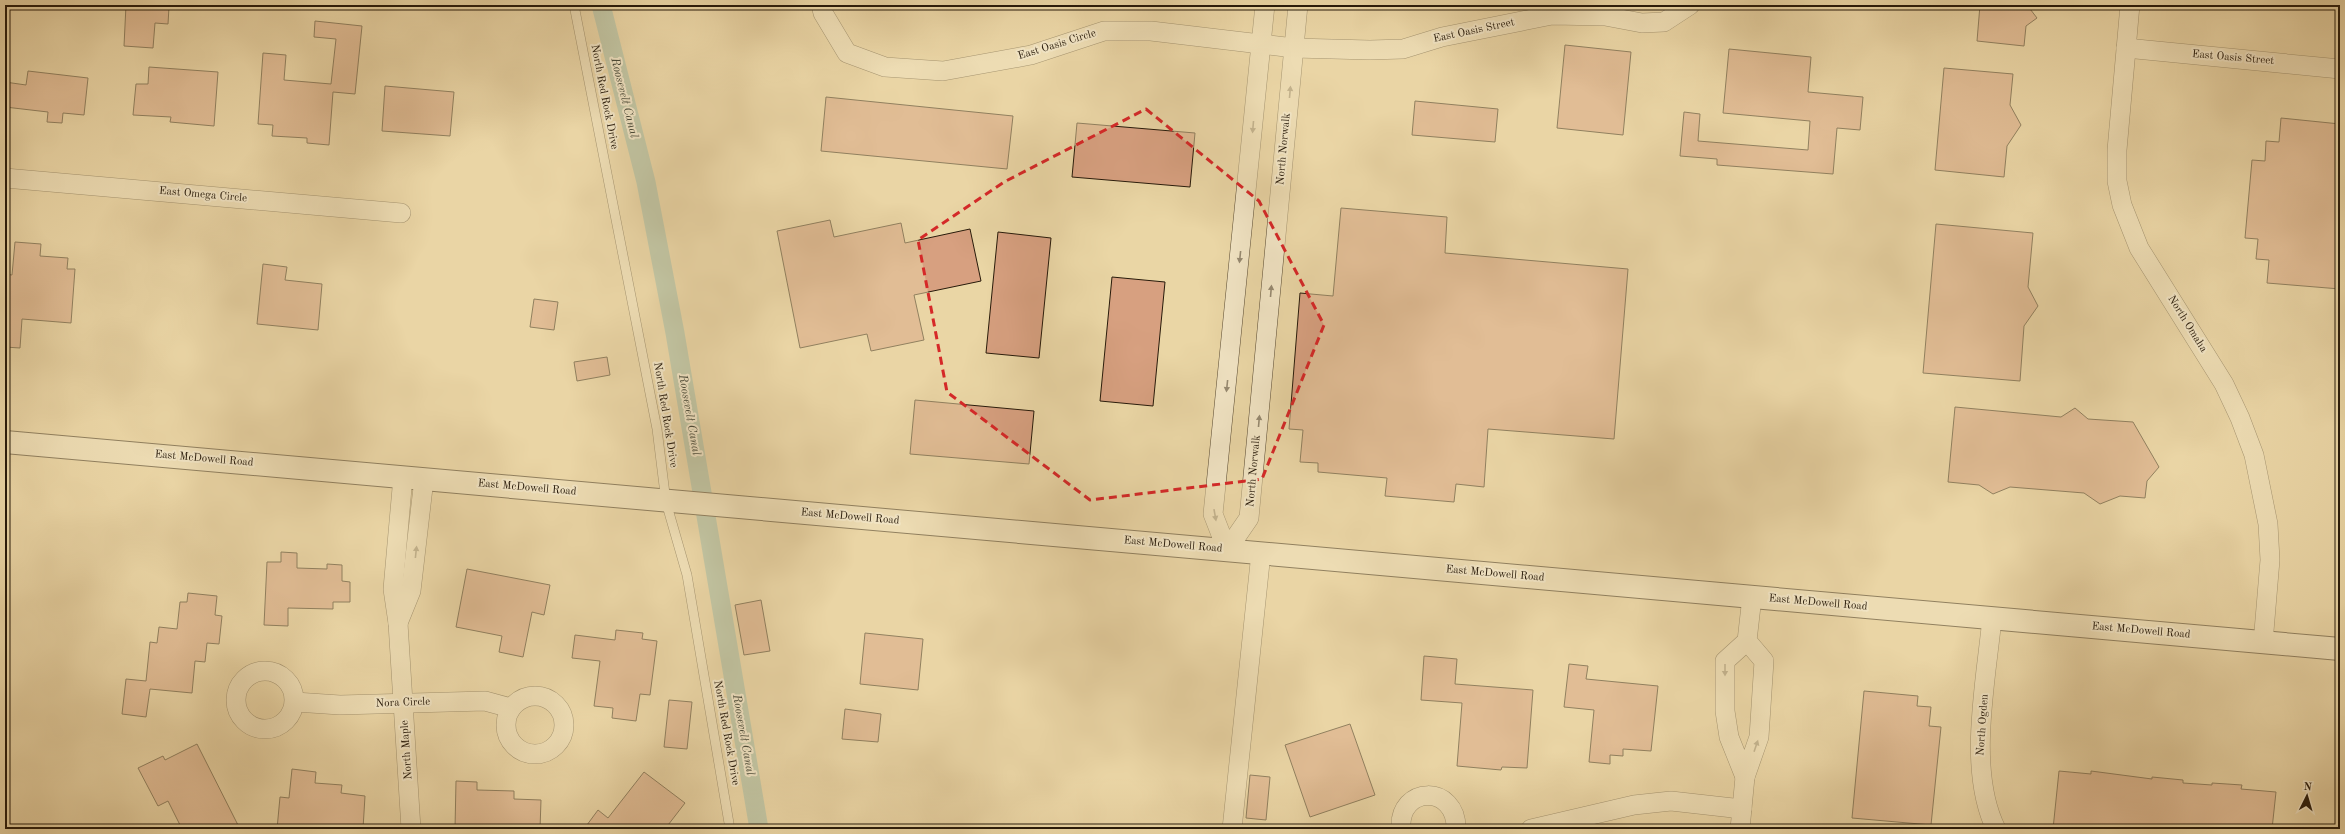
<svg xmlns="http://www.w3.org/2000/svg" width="2345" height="834" font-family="'Old Standard TT',serif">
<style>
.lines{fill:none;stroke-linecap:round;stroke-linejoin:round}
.canal{stroke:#98b9a7;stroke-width:19}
.building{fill:#d7a080;stroke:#271a0a}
.lane-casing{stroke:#584931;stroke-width:10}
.street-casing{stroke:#584931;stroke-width:20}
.secondary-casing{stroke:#271a0a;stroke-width:24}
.lane{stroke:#f1e4c4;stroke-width:9}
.street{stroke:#f1e4c4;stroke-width:19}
.secondary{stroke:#f1e4c4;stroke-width:22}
.oneway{fill:#968970}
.marked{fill:none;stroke:#d62828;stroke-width:3;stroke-dasharray:8 5;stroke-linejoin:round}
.labels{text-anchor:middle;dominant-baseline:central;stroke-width:4;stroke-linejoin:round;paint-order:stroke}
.street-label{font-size:11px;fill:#271a0a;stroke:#f1e4c4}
.water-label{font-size:12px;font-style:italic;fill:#494a39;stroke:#f1e4c4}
</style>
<rect width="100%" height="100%" fill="#ead6a5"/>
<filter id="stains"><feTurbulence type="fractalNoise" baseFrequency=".005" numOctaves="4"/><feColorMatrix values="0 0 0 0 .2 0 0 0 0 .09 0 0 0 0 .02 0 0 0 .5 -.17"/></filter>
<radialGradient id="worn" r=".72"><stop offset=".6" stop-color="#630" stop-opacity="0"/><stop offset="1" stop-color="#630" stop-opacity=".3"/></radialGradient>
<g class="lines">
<polyline class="canal" points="601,5 646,182 675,333 759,829"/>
</g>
<g class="building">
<polygon points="126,5 169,7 168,24 155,23 153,48 124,46"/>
<polygon points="1980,5 2027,5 2037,18 2026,26 2024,46 1977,41"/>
<polygon points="315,21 362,26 355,94 333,92 329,145 307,143 307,138 272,136 273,125 258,124 263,53 286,55 284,80 331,84 336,39 314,37"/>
<polygon points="1565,45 1631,52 1623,135 1557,128"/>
<polygon points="1729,49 1811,57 1808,92 1863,97 1860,130 1837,128 1833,174 1717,165 1717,159 1680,156 1684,112 1700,114 1698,141 1808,150 1810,121 1723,113"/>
<polygon points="149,67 218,72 214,126 170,122 171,117 133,115 136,84 148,84"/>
<polygon points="1944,68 2013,74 2010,105 2021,125 2007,146 2004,177 1935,170"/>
<polygon points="28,71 88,78 84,115 63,113 62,123 47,122 48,112 5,107 5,82 26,85"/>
<polygon points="385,86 454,92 450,136 382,131"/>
<polygon points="826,97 1013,116 1007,169 821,151"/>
<polygon points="1415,101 1498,109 1495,142 1412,135"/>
<polygon points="2281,118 2340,124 2340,289 2267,283 2269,260 2256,259 2258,239 2245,238 2252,160 2265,161 2266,141 2279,142"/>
<polygon points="1077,123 1195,133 1190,187 1072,177"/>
<polygon points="1341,208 1447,217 1445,253 1628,269 1614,439 1488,429 1484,487 1456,484 1454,502 1385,496 1387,478 1318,472 1318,463 1300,462 1303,430 1289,429 1300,293 1333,296"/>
<polygon points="830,220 834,237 901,223 905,243 970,229 981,281 914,295 924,340 871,351 867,334 800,348 777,231"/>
<polygon points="1936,224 2033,233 2028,287 2038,306 2024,326 2020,381 1923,373"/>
<polygon points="998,232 1051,238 1039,358 986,353"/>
<polygon points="15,242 41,244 40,256 68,258 67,269 75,269 71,323 22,319 20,348 5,347 8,303 5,302 5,274 12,275"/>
<polygon points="263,264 287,267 285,280 322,284 318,330 257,324"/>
<polygon points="1112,277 1165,282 1153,406 1100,401"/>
<polygon points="534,299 558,302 554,330 530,327"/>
<polygon points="607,357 610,375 577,381 574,362"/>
<polygon points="915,400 1034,411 1029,464 910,454"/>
<polygon points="1955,407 2061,417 2075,408 2088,419 2133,422 2159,467 2147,481 2145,498 2120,496 2100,504 2084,493 2010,487 1993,494 1979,485 1948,482"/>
<polygon points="281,552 297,553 297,568 327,569 327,564 342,565 342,581 350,582 350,602 333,602 333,609 288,608 288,626 264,625 267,562 281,562"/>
<polygon points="467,569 550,585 544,615 532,612 523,657 499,652 502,636 456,627"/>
<polygon points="188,593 217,596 215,615 222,616 219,644 207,643 205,662 195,661 192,693 150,689 146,717 122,714 126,679 146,681 150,642 157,643 159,627 177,629 180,602 187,602"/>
<polygon points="761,600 770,651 744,655 735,605"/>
<polygon points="616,630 643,633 642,639 657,641 650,695 640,694 636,721 612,718 613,708 594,706 600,661 572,658 575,635 615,640"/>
<polygon points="865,633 923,639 918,690 860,684"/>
<polygon points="1424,656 1457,659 1455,684 1533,690 1527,768 1502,767 1501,770 1457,766 1462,703 1421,700"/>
<polygon points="1569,664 1588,666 1586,679 1658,686 1651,751 1623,749 1623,756 1610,755 1610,764 1589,762 1594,710 1564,707"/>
<polygon points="1864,691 1918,696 1917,706 1931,707 1929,726 1941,727 1931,825 1852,818"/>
<polygon points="669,700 692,702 687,749 664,747"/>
<polygon points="845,709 881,714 878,742 842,739"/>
<polygon points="1350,724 1375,795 1310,817 1285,745"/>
<polygon points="197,744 240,829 182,829 168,801 158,806 138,768 163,756 165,760"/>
<polygon points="292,769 316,772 315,783 342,785 341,793 365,796 363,829 277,829 280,797 289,798"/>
<polygon points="2059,771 2091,774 2091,771 2152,779 2152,777 2183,780 2183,783 2212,785 2212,783 2242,785 2241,789 2276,792 2272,829 2053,829"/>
<polygon points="644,772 685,803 665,829 584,829 598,810 608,818"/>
<polygon points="1250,775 1270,777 1266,820 1246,818"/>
<polygon points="456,781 477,782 477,790 514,791 514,799 541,800 540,829 455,829"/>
</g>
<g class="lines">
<g class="lane-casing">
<polyline id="lane" points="574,5 657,429 666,502 687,575 730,829"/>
</g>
<g class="street-casing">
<g id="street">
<polyline points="821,5 823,13 847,53 885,67 943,71 1031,55 1104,31 1151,31 1294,48 1370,50 1403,49 1442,37 1552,15 1605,16 1642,23 1664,22 1690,5"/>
<polyline points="2130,5 2117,150 2117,181 2122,205 2139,248 2224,384 2240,418 2254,455 2268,524 2270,560 2263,643"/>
<polyline points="2126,48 2340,69"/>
<polyline points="5,178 401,213"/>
<polyline points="403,477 393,589 398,623 411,829"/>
<polyline points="1227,550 1249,518 1298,5"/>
<polyline points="1227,550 1213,514 1265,5"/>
<path d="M1992 618C1986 682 1967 770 1996 829"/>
<polyline points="398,623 411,591 424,479"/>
<polyline points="1747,641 1764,661 1759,737 1745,777 1729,737 1725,711 1725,661 1747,641 1752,597"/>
<circle cx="265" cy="700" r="29"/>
<circle cx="535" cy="725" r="29"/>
<polyline points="295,702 340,705 485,701 511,708"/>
<polyline points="1232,829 1261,553"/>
<path d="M1401 829C1398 785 1457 784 1456 829"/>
<polyline points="1531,829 1634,805 1671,801 1742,809"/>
<polyline points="1740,829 1745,777"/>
</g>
</g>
<g class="secondary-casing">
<polyline id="secondary" points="5,442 2340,649"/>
</g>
<use href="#lane" class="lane"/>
<use href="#street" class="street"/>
<use href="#secondary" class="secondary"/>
</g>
<defs><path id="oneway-solid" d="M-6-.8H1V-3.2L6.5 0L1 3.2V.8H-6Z"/></defs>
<g class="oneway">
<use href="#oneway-solid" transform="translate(1290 92) rotate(-85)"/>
<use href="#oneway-solid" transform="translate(1253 127) rotate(95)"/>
<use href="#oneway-solid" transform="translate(1240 257) rotate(96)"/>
<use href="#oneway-solid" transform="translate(1271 291) rotate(-85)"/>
<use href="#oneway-solid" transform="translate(1227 386) rotate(96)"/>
<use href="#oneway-solid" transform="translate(1259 421) rotate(-85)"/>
<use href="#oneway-solid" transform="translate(1215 515) rotate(80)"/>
<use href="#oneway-solid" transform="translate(416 552) rotate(-84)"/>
<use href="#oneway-solid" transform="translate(1725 670) rotate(90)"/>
<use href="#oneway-solid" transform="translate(1756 746) rotate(-71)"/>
</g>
<path d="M0 0H2345V834H0ZM1146 109 1259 201 1324 325 1262 479 1090 500 947 392 918 240 1004 182Z" fill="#ead6a5" fill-opacity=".55" fill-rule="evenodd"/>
<path class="marked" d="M1146 109 1259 201 1324 325 1262 479 1090 500 947 392 918 240 1004 182Z"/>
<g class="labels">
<g class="street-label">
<text transform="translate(1474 31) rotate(-12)">East Oasis Street</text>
<text transform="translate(1057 45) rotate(-17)">East Oasis Circle</text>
<text transform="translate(2233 58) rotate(5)">East Oasis Street</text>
<text transform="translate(604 97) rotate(79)">North Red Rock Drive</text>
<text transform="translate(1284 149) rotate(-85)">North Norwalk</text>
<text transform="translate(203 195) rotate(5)">East Omega Circle</text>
<text transform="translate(2187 324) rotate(58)">North Omaha</text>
<text transform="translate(665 415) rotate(81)">North Red Rock Drive</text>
<text transform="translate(204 459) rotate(5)">East McDowell Road</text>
<text transform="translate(1254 471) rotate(-85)">North Norwalk</text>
<text transform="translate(527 488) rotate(5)">East McDowell Road</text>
<text transform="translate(850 517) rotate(5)">East McDowell Road</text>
<text transform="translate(1173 545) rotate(5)">East McDowell Road</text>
<text transform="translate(1495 574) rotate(5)">East McDowell Road</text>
<text transform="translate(1818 603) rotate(5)">East McDowell Road</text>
<text transform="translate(2141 631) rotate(5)">East McDowell Road</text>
<text transform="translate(403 703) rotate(-2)">Nora Circle</text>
<text transform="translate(1983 725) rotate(-86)">North Ogden</text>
<text transform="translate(726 733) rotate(80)">North Red Rock Drive</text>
<text transform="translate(407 750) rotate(-94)">North Maple</text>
</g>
<g class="water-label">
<text transform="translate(624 98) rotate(76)">Roosevelt Canal</text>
<text transform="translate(689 415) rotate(80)">Roosevelt Canal</text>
<text transform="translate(743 735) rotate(80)">Roosevelt Canal</text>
</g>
</g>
<rect width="2345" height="834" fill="none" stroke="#ead6a5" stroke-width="20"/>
<rect x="6" y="6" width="2333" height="822" fill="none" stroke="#271a0a" stroke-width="2"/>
<rect x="10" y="10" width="2325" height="814" fill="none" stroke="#271a0a"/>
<g transform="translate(2307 796) rotate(5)" stroke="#f1e4c4" stroke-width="3" paint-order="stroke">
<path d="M0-3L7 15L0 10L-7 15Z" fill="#271a0a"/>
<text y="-6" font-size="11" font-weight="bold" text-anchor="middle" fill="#271a0a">N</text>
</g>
<rect width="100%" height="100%" filter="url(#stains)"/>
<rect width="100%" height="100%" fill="url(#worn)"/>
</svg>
